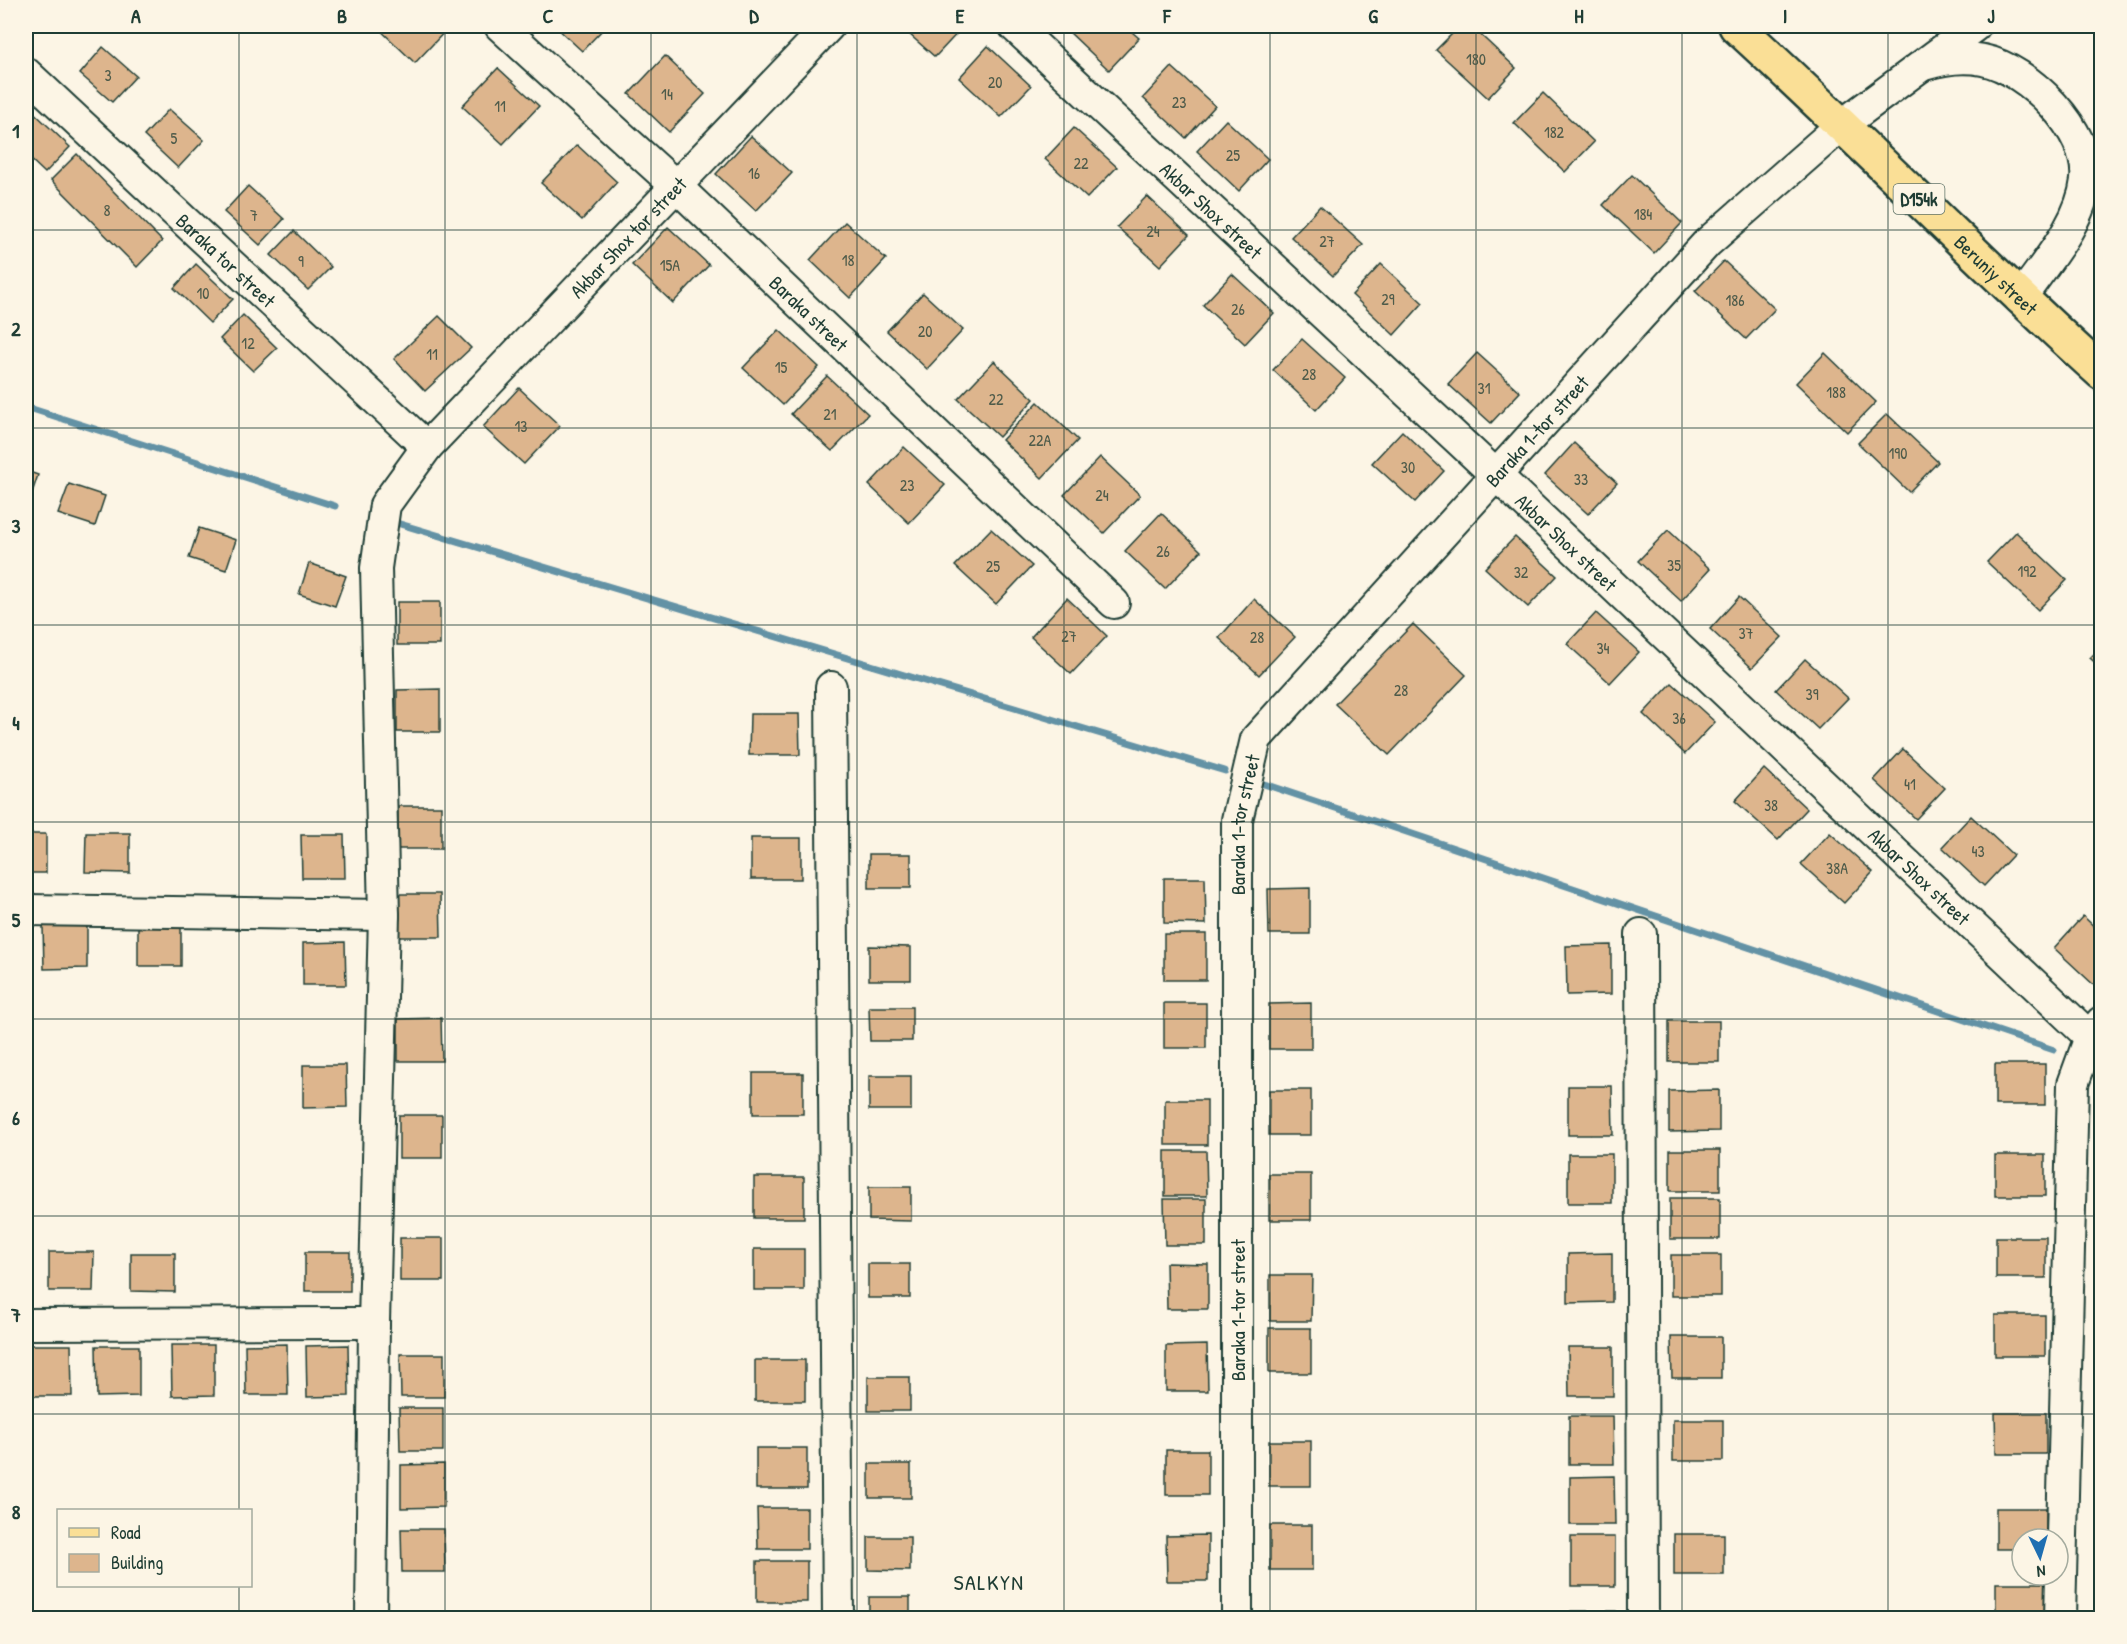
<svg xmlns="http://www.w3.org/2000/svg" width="2127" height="1644" font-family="'Patrick Hand',sans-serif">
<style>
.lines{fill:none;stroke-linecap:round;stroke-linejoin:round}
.stream{stroke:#6492a5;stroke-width:7}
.building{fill:#ddb58d;stroke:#1f3d34;stroke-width:1.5}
.minor-casing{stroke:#1f3d34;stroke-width:34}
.major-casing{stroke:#1f3d34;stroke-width:38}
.minor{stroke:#fcf5e5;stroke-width:30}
.major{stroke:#fadf96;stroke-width:33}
.grid{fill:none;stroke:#1f3d34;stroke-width:1.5;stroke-opacity:0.55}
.labels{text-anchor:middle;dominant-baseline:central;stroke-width:4.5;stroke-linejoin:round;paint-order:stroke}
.number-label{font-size:16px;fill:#4e5b4a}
.shield{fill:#fcf5e5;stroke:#617469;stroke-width:1.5}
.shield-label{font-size:18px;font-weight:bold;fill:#1f3d34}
.street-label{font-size:20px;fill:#1f3d34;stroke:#fcf5e5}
.quarter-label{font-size:22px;letter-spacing:1.5px;fill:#1f3d34;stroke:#fcf5e5}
.neatline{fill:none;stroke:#1f3d34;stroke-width:2}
.grid-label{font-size:20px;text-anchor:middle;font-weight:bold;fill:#1f3d34}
</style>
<rect width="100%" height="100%" fill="#fcf5e5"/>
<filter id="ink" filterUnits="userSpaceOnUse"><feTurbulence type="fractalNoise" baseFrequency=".0167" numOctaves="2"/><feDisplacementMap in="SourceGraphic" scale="12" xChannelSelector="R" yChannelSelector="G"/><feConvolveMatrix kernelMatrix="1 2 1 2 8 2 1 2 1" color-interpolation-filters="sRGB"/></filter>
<g filter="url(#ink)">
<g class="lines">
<g class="stream">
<polyline points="26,407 335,506"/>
<polyline points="390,521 1225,771"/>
<polyline points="1261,783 2054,1050"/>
<polyline points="2094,1071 2102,1074"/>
</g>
</g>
<g class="building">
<polygon points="376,26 450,26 415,63"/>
<polygon points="555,26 606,26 582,51"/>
<polygon points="900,26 964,26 935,57"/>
<polygon points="1072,26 1125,26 1139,38 1109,70 1067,30"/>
<polygon points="1460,26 1471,26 1516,68 1488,98 1436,50"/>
<polygon points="988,46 1031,86 1001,117 959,78"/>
<polygon points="103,47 136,76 112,102 80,74"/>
<polygon points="665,56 705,94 669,132 629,94"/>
<polygon points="1172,67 1215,106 1186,138 1143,98"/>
<polygon points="498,68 539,106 503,144 462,106"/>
<polygon points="1543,93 1594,142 1565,172 1514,123"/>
<polygon points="26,105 70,147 45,173 26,155"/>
<polygon points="169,109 204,140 178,168 144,136"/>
<polygon points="1226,120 1268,159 1239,191 1197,151"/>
<polygon points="1074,128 1117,167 1087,198 1045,159"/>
<polygon points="751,136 792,173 756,211 716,174"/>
<polygon points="577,145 617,182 582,220 541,183"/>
<polygon points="77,154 162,241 137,267 51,180"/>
<polygon points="1632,175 1682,223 1654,253 1603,205"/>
<polygon points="248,186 284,219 260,245 224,212"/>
<polygon points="1147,196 1189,235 1160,266 1117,227"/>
<polygon points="1320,206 1363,245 1333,276 1291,237"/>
<polygon points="845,222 886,259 850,298 810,260"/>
<polygon points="668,227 709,265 673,303 632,265"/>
<polygon points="294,231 331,267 308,290 271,255"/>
<polygon points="1724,261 1775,309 1746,339 1695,291"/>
<polygon points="196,264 233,299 210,323 174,288"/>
<polygon points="1381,264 1423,303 1394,335 1352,295"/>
<polygon points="1232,274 1274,313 1245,344 1203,305"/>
<polygon points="923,293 963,330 927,369 887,331"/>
<polygon points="243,315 277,348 253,371 220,339"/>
<polygon points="439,316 471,348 425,391 394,359"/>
<polygon points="779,330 819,367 783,405 743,368"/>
<polygon points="1302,339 1345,378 1316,410 1273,370"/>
<polygon points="1477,353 1520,392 1491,423 1448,384"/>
<polygon points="1825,353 1876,402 1847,432 1796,383"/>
<polygon points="994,361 1034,399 999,437 958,399"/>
<polygon points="827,376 868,414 832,451 791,414"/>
<polygon points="519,388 560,426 524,464 483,427"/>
<polygon points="1038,402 1078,440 1042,478 1002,440"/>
<polygon points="1887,414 1938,462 1909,492 1858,443"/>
<polygon points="1402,431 1444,471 1415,502 1372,463"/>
<polygon points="1574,443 1617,483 1588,514 1545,475"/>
<polygon points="904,447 945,485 909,523 869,485"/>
<polygon points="1100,457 1140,495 1104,533 1064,495"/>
<polygon points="26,471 38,475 28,505 26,504"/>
<polygon points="69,484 105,496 95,526 58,514"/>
<polygon points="1161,513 1201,551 1165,589 1125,551"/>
<polygon points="199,528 236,540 226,570 189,558"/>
<polygon points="991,529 1032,566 996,604 955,566"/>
<polygon points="1668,530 1710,569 1681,601 1638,561"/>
<polygon points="2016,532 2067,580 2038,610 1987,562"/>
<polygon points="1515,537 1557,576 1528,607 1485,568"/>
<polygon points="309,563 346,576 335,606 299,594"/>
<polygon points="1739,597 1782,637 1752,668 1710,629"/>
<polygon points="1067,598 1107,636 1071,674 1031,637"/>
<polygon points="1254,599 1295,637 1259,675 1219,638"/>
<rect x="397" y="602" width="43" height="43"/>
<polygon points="1596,613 1639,652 1610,683 1567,644"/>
<polygon points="1413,624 1466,675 1389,755 1335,704"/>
<polygon points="2102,646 2102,669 2090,658"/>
<polygon points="1805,659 1848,698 1818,729 1776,690"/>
<polygon points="1672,683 1715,722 1685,754 1643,714"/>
<polygon points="440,689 440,732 397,732 397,690"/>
<polygon points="750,714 799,714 800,755 749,755"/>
<polygon points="1903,749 1945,788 1916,819 1874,780"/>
<polygon points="1764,769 1807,809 1778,840 1735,801"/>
<rect x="398" y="806" width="43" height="43"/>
<polygon points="1971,816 2013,855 1984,886 1942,847"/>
<polygon points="86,833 130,833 130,873 85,872"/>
<polygon points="1830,833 1873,872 1844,903 1801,864"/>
<rect x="26" y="834" width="20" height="39"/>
<polygon points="301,835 344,835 345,878 302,878"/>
<rect x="751" y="838" width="50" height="41"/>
<rect x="869" y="854" width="42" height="34"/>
<polygon points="1164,878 1205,878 1206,924 1164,923"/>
<polygon points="1310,888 1310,934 1269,934 1268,889"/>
<polygon points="397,894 440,894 441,937 398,937"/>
<polygon points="2083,916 2102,934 2102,981 2096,987 2054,948"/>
<rect x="138" y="923" width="43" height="43"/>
<polygon points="87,925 87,968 44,969 43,926"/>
<rect x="1164" y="934" width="42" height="46"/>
<polygon points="345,942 346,985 303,985 303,943"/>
<polygon points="1611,945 1611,994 1567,995 1566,946"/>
<polygon points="869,946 911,947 911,980 869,980"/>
<rect x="1164" y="1003" width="42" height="45"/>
<polygon points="1311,1003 1311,1049 1269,1049 1269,1004"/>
<polygon points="869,1007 912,1007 912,1041 870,1041"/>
<polygon points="441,1018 442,1061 398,1061 398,1019"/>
<rect x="1669" y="1021" width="50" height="41"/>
<rect x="1995" y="1064" width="50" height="41"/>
<polygon points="303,1065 346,1065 347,1107 303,1108"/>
<rect x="753" y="1073" width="50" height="41"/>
<rect x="869" y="1076" width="42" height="34"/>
<polygon points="1568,1086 1612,1086 1613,1135 1568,1135"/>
<rect x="1269" y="1090" width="42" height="45"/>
<polygon points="1719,1090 1719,1131 1669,1132 1669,1091"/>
<rect x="1165" y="1100" width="42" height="45"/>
<rect x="399" y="1115" width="43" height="43"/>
<rect x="1670" y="1150" width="50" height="41"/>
<polygon points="1165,1151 1206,1151 1207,1196 1165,1196"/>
<rect x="1568" y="1154" width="44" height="49"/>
<rect x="1995" y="1155" width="50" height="41"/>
<rect x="1269" y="1174" width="42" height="46"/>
<rect x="754" y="1177" width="50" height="41"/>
<polygon points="869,1187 911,1187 911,1221 869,1220"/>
<rect x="1670" y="1198" width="50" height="41"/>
<polygon points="1164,1199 1206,1199 1206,1245 1165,1245"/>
<rect x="1996" y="1237" width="50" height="41"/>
<rect x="400" y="1238" width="43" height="43"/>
<rect x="754" y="1249" width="50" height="41"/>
<polygon points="49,1252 94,1252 93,1291 49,1291"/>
<rect x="305" y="1252" width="45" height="39"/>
<polygon points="131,1253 175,1253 175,1292 131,1291"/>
<polygon points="1612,1253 1612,1302 1568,1303 1568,1254"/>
<rect x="1671" y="1255" width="50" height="41"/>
<polygon points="1166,1263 1208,1264 1208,1309 1167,1309"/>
<rect x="868" y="1264" width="42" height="34"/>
<polygon points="1270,1275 1312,1275 1311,1321 1270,1321"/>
<rect x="1995" y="1315" width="50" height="41"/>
<rect x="1269" y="1328" width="42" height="45"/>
<polygon points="1671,1337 1721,1337 1721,1378 1672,1378"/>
<polygon points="287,1344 288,1395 246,1395 245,1345"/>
<polygon points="29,1345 71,1345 72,1396 30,1396"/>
<polygon points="171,1345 214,1345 214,1395 172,1396"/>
<polygon points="348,1345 349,1396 307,1397 306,1346"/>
<polygon points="1207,1345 1208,1391 1166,1391 1166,1346"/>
<polygon points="96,1346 139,1346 139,1396 97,1397"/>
<polygon points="1568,1347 1613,1347 1613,1396 1569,1396"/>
<polygon points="400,1354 444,1354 444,1397 401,1397"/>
<rect x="755" y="1360" width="50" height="41"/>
<rect x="868" y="1377" width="42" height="34"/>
<polygon points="399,1408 443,1408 443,1451 400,1451"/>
<polygon points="1995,1413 2046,1413 2046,1454 1996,1454"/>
<polygon points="1569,1416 1613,1416 1614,1464 1569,1464"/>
<rect x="1673" y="1420" width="50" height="41"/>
<rect x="1269" y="1441" width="42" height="45"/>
<rect x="756" y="1448" width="51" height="41"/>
<rect x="1166" y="1450" width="42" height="45"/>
<polygon points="444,1464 444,1507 401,1508 401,1465"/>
<rect x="869" y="1464" width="42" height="34"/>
<polygon points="1614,1476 1615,1525 1570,1525 1570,1477"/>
<polygon points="757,1508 807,1508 807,1549 758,1549"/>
<polygon points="1996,1508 2046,1508 2046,1539 2022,1539 2022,1549 1996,1549"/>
<rect x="1270" y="1525" width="42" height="45"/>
<polygon points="401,1529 444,1529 445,1572 402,1572"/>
<rect x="1674" y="1534" width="50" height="41"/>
<polygon points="1208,1535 1208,1581 1167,1581 1166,1536"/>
<polygon points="868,1537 910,1537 910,1571 868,1570"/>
<rect x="1571" y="1537" width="44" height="49"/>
<rect x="757" y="1561" width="50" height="41"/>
<rect x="1996" y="1583" width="50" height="35"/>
<rect x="869" y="1597" width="41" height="21"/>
<rect x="1571" y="1611" width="45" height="7"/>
<rect x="1166" y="1613" width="42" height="5"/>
<rect x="1270" y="1613" width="41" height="5"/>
</g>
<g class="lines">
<g class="minor-casing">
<g id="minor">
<path id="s1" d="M500 26 676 186 1114 603"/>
<path id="s2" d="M1014 26 1496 475 2090 1037"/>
<path d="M1924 65C1943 59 1962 56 1983 60 2028 69 2091 131 2086 180 2081 224 2044 264 2020 299"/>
<path id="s3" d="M26 73 427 447"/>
<polyline points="831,687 838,1618"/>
<polyline points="26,910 384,915"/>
<polyline points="1641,934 1643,1618"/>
<polyline points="26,1324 374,1323"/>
<path id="s4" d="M371 1618 374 1323 384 915 376 568 385 505 427 447 829 26"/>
<path id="s5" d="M1237 1618V820L1256 739 1707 243 1843 124 1975 26"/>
<polyline points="2060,1618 2073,1084 2090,1037 2101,1022"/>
</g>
</g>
<g class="major-casing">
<g id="major">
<path id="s6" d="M1736 26C1860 139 1977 260 2102 373"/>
</g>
</g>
<use href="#minor" class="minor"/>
<use href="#major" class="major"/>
</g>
</g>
<path class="grid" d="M239 26V1510M445 26V1618M651 26V1618M857 26V1618M1064 26V1618M1270 26V1618M1476 26V1618M1682 26V1618M1888 26V1618M26 230H2102M26 428H2102M26 625H2102M26 822H2102M26 1019H2102M26 1216H2102M26 1414H2102M239 1586V1618"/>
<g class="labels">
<g class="number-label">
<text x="1476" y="59">180</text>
<text x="108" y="75">3</text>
<text x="995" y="82">20</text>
<text x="667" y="94">14</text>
<text x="1179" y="102">23</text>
<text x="500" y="106">11</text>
<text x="1554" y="132">182</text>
<text x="174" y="138">5</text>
<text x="1233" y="155">25</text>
<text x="1081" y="163">22</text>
<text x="754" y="173">16</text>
<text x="107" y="210">8</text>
<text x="1643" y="214">184</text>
<text x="254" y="215">7</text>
<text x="1153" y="231">24</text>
<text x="1327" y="241">27</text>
<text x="848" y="260">18</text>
<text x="301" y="261">9</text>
<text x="670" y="265">15A</text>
<text x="203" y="293">10</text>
<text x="1388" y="299">29</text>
<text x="1735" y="300">186</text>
<text x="1238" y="309">26</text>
<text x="925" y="331">20</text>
<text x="248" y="343">12</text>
<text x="432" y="354">11</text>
<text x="781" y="367">15</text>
<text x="1309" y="374">28</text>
<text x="1484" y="388">31</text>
<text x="1836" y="392">188</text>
<text x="996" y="399">22</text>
<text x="830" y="414">21</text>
<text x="521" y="426">13</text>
<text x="1040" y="440">22A</text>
<text x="1898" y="453">190</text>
<text x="1408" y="467">30</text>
<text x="1581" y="479">33</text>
<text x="907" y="485">23</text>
<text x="1102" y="495">24</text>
<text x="1163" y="551">26</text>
<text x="1674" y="565">35</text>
<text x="993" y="566">25</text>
<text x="2027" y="571">192</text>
<text x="1521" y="572">32</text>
<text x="1746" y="633">37</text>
<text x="1069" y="636">27</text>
<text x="1257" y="637">28</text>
<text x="1603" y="648">34</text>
<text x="1401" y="690">28</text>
<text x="1812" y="694">39</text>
<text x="1679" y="718">36</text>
<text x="1910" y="784">41</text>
<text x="1771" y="805">38</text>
<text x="1978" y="851">43</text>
<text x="1837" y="868">38A</text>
</g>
<rect class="shield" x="1893.5" y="184" width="51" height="30" rx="4.5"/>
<g class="shield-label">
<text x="1919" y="199">D154k</text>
</g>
<g class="street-label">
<text stroke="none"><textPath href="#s2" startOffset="270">Akbar Shox street</textPath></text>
<text stroke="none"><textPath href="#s4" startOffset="1476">Akbar Shox tor street</textPath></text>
<text stroke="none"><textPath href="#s3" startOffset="274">Baraka tor street</textPath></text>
<text stroke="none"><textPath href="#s6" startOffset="360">Beruniy street</textPath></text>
<text stroke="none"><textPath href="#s1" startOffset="422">Baraka street</textPath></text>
<text stroke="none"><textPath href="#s5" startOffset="1298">Baraka 1-tor street</textPath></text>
<text stroke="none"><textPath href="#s2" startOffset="756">Akbar Shox street</textPath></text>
<text stroke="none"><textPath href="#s5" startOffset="794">Baraka 1-tor street</textPath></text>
<text stroke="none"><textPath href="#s2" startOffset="1242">Akbar Shox street</textPath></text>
<text transform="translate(1237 1310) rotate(-90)">Baraka 1-tor street</text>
</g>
<g class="quarter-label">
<text x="989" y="1582">SALKYN</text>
</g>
</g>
<rect width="2127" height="1644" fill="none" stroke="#fcf5e5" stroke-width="66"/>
<rect x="57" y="1509" width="195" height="78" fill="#fcf5e5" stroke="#a4ab9e" stroke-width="1.5"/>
<rect x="69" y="1528" width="30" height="9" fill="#fadf96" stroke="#a4ab9e" stroke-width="1.5"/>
<text x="111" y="1539" font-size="18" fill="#1f3d34">Road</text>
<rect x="69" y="1554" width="30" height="18" fill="#ddb58d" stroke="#a4ab9e" stroke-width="1.5"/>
<text x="111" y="1569" font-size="18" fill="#1f3d34">Building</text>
<g transform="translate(2040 1557) rotate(175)"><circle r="28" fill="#fcf5e5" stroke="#a4ab9e" stroke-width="1.5"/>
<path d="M0-4.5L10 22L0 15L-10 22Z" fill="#1f6fb2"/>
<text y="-9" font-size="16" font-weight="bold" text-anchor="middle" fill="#1f3d34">N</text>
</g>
<rect x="33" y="33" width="2061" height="1578" class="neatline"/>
<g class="grid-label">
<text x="136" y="23">A</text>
<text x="342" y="23">B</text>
<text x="548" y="23">C</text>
<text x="754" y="23">D</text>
<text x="960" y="23">E</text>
<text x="1167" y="23">F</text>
<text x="1373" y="23">G</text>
<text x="1579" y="23">H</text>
<text x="1785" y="23">I</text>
<text x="1991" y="23">J</text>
<text x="16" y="138">1</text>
<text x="16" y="336">2</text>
<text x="16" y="533">3</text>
<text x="16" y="730">4</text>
<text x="16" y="927">5</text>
<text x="16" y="1125">6</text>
<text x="16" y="1322">7</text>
<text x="16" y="1519">8</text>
</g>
</svg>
